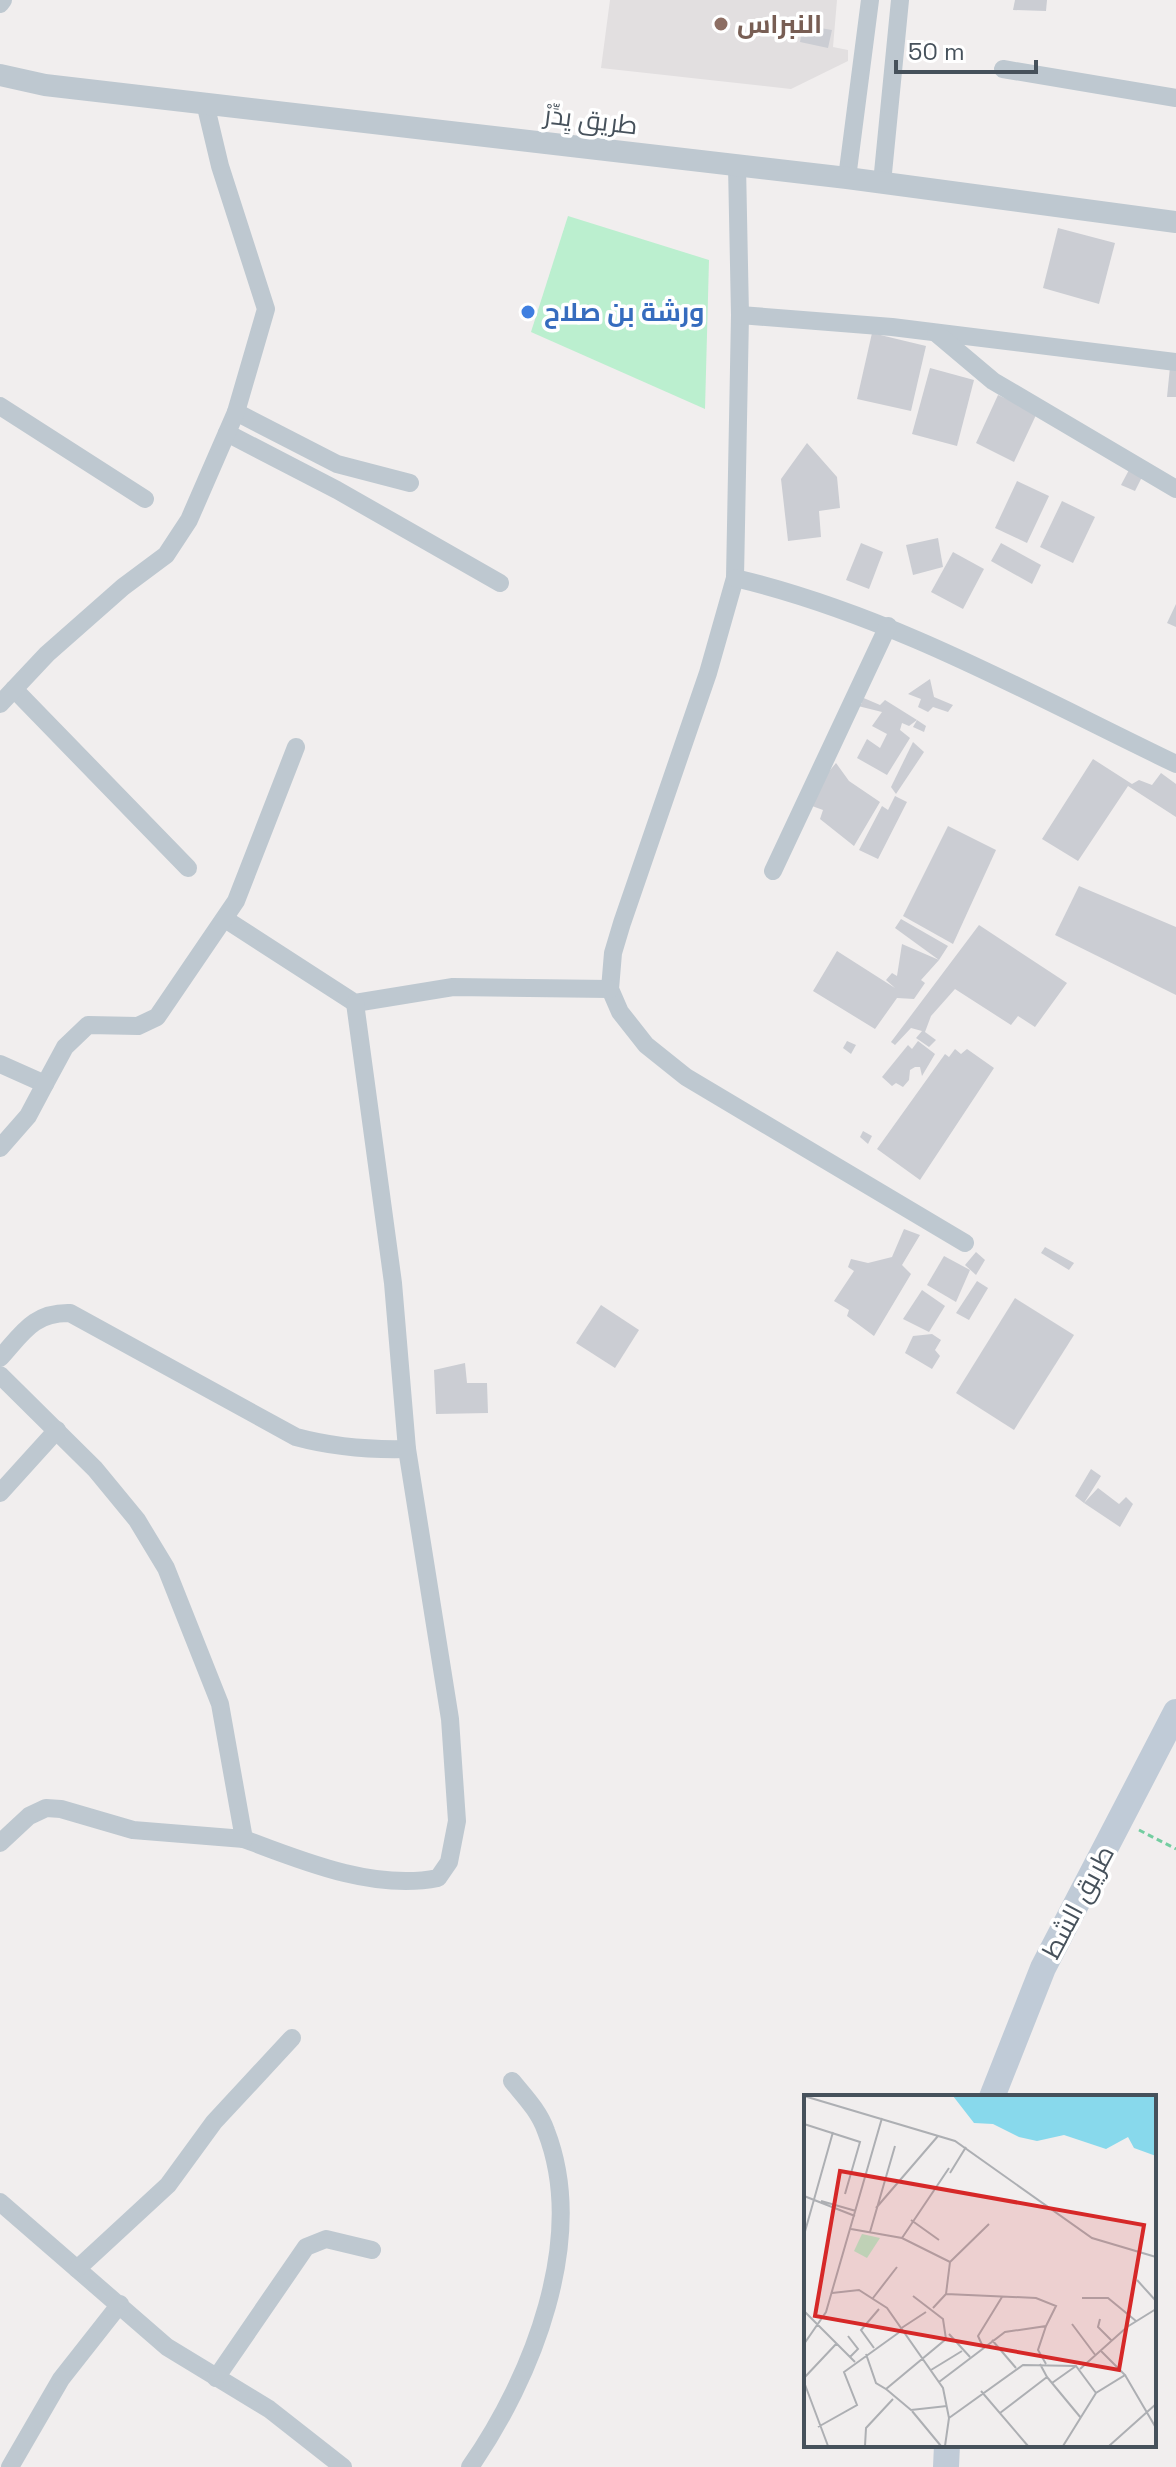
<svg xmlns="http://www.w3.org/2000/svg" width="1176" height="2467" font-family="'Space Grotesk',Cairo,sans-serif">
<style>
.education{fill:#e2dfe0}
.green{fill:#bbefcf}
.building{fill:#cbcdd3}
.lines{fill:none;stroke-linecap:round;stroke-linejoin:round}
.path{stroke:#73cda0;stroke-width:3;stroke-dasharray:6 4;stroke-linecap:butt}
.minor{stroke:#bec8d0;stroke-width:18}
.tertiary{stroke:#bec8d0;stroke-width:22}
.secondary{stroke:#c0cbd7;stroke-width:26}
.education-dot{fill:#8d6e63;stroke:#fff;stroke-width:3}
.shop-dot{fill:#3f7fe0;stroke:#fff;stroke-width:3}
.labels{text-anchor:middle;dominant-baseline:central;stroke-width:7;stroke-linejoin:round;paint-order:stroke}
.education-label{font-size:26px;font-weight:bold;fill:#785e54;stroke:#fff;text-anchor:start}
.street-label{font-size:26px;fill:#46515b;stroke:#fff}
.shop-label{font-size:26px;font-weight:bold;fill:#366cbe;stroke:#fff;text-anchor:start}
.inset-road{fill:none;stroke:#adafb3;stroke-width:2}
.view{fill:#d62828;fill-opacity:0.15;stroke:#d62828;stroke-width:4}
.inset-edge{fill:none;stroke:#46515b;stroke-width:4}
</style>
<rect width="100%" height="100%" fill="#f1eeee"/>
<polygon class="education" points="610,0 837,0 833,47 848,50 848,61 791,89 601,68"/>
<polygon class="green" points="568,216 709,260 705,409 531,332"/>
<g class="building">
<polygon points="1015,0 1047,0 1046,11 1013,10"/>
<polygon points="803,25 832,30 828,48 800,42"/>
<polygon points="1058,228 1115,243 1099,304 1043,288"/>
<polygon points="872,333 926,346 911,411 857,399"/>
<polygon points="1170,367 1176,368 1176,397 1167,397"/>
<polygon points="930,368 974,380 957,446 912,434"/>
<polygon points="998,395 1037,413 1014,462 976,443"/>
<polygon points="807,443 837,477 840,508 819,511 821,537 788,541 781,479"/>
<polygon points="1130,468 1143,475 1135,491 1121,485"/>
<polygon points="1017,481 1049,496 1027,543 995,528"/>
<polygon points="1062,501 1095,517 1073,563 1040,547"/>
<polygon points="938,538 943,567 913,575 906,545"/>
<polygon points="861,543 883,552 869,589 846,580"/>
<polygon points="1001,543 1041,565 1032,584 991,561"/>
<polygon points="953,552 984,569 963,609 931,592"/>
<polygon points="1176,604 1176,627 1167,623"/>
<polygon points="930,679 934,697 953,705 948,712 933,707 928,712 918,707 921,699 908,694"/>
<polygon points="859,696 880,705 885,700 917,720 909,726 902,723 900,730 910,738 887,775 857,758 867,739 880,748 887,734 872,726 882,712 854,705 856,701 862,704"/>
<polygon points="917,720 926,726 924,732 913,727"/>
<polygon points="913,742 924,752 896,794 891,787"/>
<polygon points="1093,759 1132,784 1139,780 1152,785 1161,773 1176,784 1176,817 1128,786 1078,861 1042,839"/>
<polygon points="836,763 849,781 880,802 854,846 820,819 823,810 812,806 821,781"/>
<polygon points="895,796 907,802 878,859 859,850 882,806 888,810"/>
<polygon points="948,826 996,850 953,944 903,916"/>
<polygon points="1079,886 1176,927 1176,995 1055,935"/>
<polygon points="901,919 948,946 939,960 921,980 925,983 914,999 897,998 875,1029 813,991 837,951 895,988 886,980 892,973 897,976 902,944 939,960 895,928"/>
<polygon points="979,925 1067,983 1035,1027 1018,1016 1011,1025 955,989 931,1016 925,1032 936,1040 929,1047 916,1038 922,1031 911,1028 895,1045 891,1042"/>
<polygon points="847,1041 856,1045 851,1054 843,1048"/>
<polygon points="918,1041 935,1054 922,1076 920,1067 915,1067 910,1070 909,1080 903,1087 896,1083 892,1086 882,1077 908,1045 912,1049"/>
<polygon points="955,1049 961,1054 967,1049 994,1068 920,1180 877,1149 945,1054 949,1057"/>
<polygon points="863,1131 872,1136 868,1144 860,1137"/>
<polygon points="904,1229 920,1235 902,1265 911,1274 874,1336 847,1316 849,1310 834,1301 854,1271 848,1267 851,1259 868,1263 892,1257"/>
<polygon points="1045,1247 1074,1263 1069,1270 1041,1253"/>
<polygon points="976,1252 985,1260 976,1275 965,1265"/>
<polygon points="944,1256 970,1270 956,1302 927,1285"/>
<polygon points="977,1281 988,1288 969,1320 956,1313"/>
<polygon points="922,1290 945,1306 929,1332 903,1319"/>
<polygon points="1015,1298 1074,1335 1014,1430 956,1393"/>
<polygon points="601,1305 639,1330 615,1368 576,1343"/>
<polygon points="932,1334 941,1340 935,1350 940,1356 932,1369 905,1353 913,1336"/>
<polygon points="465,1363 467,1383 487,1383 488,1413 436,1414 434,1370"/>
<polygon points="1091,1469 1101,1476 1084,1503 1098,1488 1119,1504 1126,1497 1133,1504 1120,1527 1084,1503 1075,1496"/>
</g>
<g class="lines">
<polyline class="path" points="1139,1830 1176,1849"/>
<g class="minor">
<polyline points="0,4 3,0"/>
<polyline points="1003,69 1176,98"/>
<polyline points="737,165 740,315 735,578 708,673 622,923 613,953 610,989 620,1012 646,1045 686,1077 965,1243"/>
<polyline points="847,178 870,0"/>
<polyline points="882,183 900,0"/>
<polyline points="740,315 892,327 1176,362"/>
<polyline points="936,333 993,381 1176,489"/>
<polyline points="0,406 145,499"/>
<polyline points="236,412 337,464 410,483"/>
<polyline points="227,433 337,490 500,583"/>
<path d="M735 578C891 615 1032 695 1176 764"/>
<polyline points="14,689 188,868"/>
<polyline points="0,704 47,654 123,587 166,555 189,520 236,412 266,309 220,166 205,103"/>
<polyline points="773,871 888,626"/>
<polyline points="225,919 355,1003 453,987 610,989"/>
<polyline points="0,1064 45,1084 65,1047 88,1025 138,1026 157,1017 236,901 296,747"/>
<polyline points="0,1148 28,1116 45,1084"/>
<path d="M0 1358C22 1334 33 1312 70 1313L296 1437C333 1447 368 1450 407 1449"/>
<path d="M0 1375 95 1469 137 1520 166 1568 220 1704 244 1839C302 1861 375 1891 438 1878L449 1862 457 1821 450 1719 407 1449 393 1283 355 1003"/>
<polyline points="0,1493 57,1430"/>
<polyline points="0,1843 29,1816 46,1808 61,1809 133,1830 244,1839"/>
<polyline points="0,2202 167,2347 269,2409 343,2467"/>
<polyline points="77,2269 168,2185 214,2122 292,2038"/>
<polyline points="216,2378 306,2247 326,2239 372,2250"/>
<polyline points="10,2467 61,2379 120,2304"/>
<path d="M470 2467C532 2378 588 2239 546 2131 539 2111 525 2097 512 2081"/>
</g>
<polyline class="tertiary" points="0,75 45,85 847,178 1176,222"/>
<g class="secondary">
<polyline points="992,2097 1043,1968 1176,1712"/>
<polyline points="946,2467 947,2445"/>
</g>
</g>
<circle class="education-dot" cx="721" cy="24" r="8"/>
<circle class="shop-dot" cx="528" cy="312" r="8"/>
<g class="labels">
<g class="education-label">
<text x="737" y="24">النبراس</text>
</g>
<g class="street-label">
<text transform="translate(591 120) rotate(7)">طريق يِدِّرْ</text>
<text transform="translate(1078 1902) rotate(-62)">طريق الشط</text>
</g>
<g class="shop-label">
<text x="544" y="312">ورشة بن صلاح</text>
</g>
</g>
<g transform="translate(804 2095)">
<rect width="352" height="352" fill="#f1eeee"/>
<path d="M58 139 76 143 63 163 50 156Z" fill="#bbefcf"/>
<path d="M149 1H352V61L330 53 324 42 302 54 260 40 233 46 215 42 189 29 170 28Z" fill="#88d9ec"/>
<path class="inset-road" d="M0 1 151 46 288 143 352 162M0 29 56 47 41 99M146 78 162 52M0 101 51 121M17 106 52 116M72 113 134 41M107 125 135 145M47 134 98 143 146 167 185 129M66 137 91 51M0 140 29 37M98 143 145 73M333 185 352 206M28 198 55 195 83 213 139 293 145 323 141 351M69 203 93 172M278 203H304L332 226M129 213 142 199 146 167M0 216 51 267M296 224 294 232 308 246M268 229 292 261M96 234 122 217M145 239 166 262M44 241 54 254 46 262M188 245 212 273M0 249 22 217 78 23M179 252 174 241 198 202M70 253 57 235 75 214M62 259 72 288 82 294 142 244 139 224 109 201M242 269 234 255 242 231M276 274 323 232 352 214M127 275 158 256M321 280 352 333M243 282 277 323M0 283 33 248M0 287 24 351M135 287 201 237 242 231 252 211 232 203 142 199M248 288 272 271M82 294 107 315 143 311M177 296 224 351M108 316 137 351M196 318 243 282 236 269M145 323 219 270 272 271 292 298M14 332 53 310 40 277 97 236M61 351 62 333 89 304M259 351 292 298 321 280 297 256M305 351 352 309"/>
<path class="view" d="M36 76 340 130 315 275 11 221Z"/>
<rect width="352" height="352" class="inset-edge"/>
</g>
<path d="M896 60v12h140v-12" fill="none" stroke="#46515b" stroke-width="4"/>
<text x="908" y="60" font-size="24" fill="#46515b" stroke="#ffffff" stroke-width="6" paint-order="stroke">50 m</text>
</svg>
